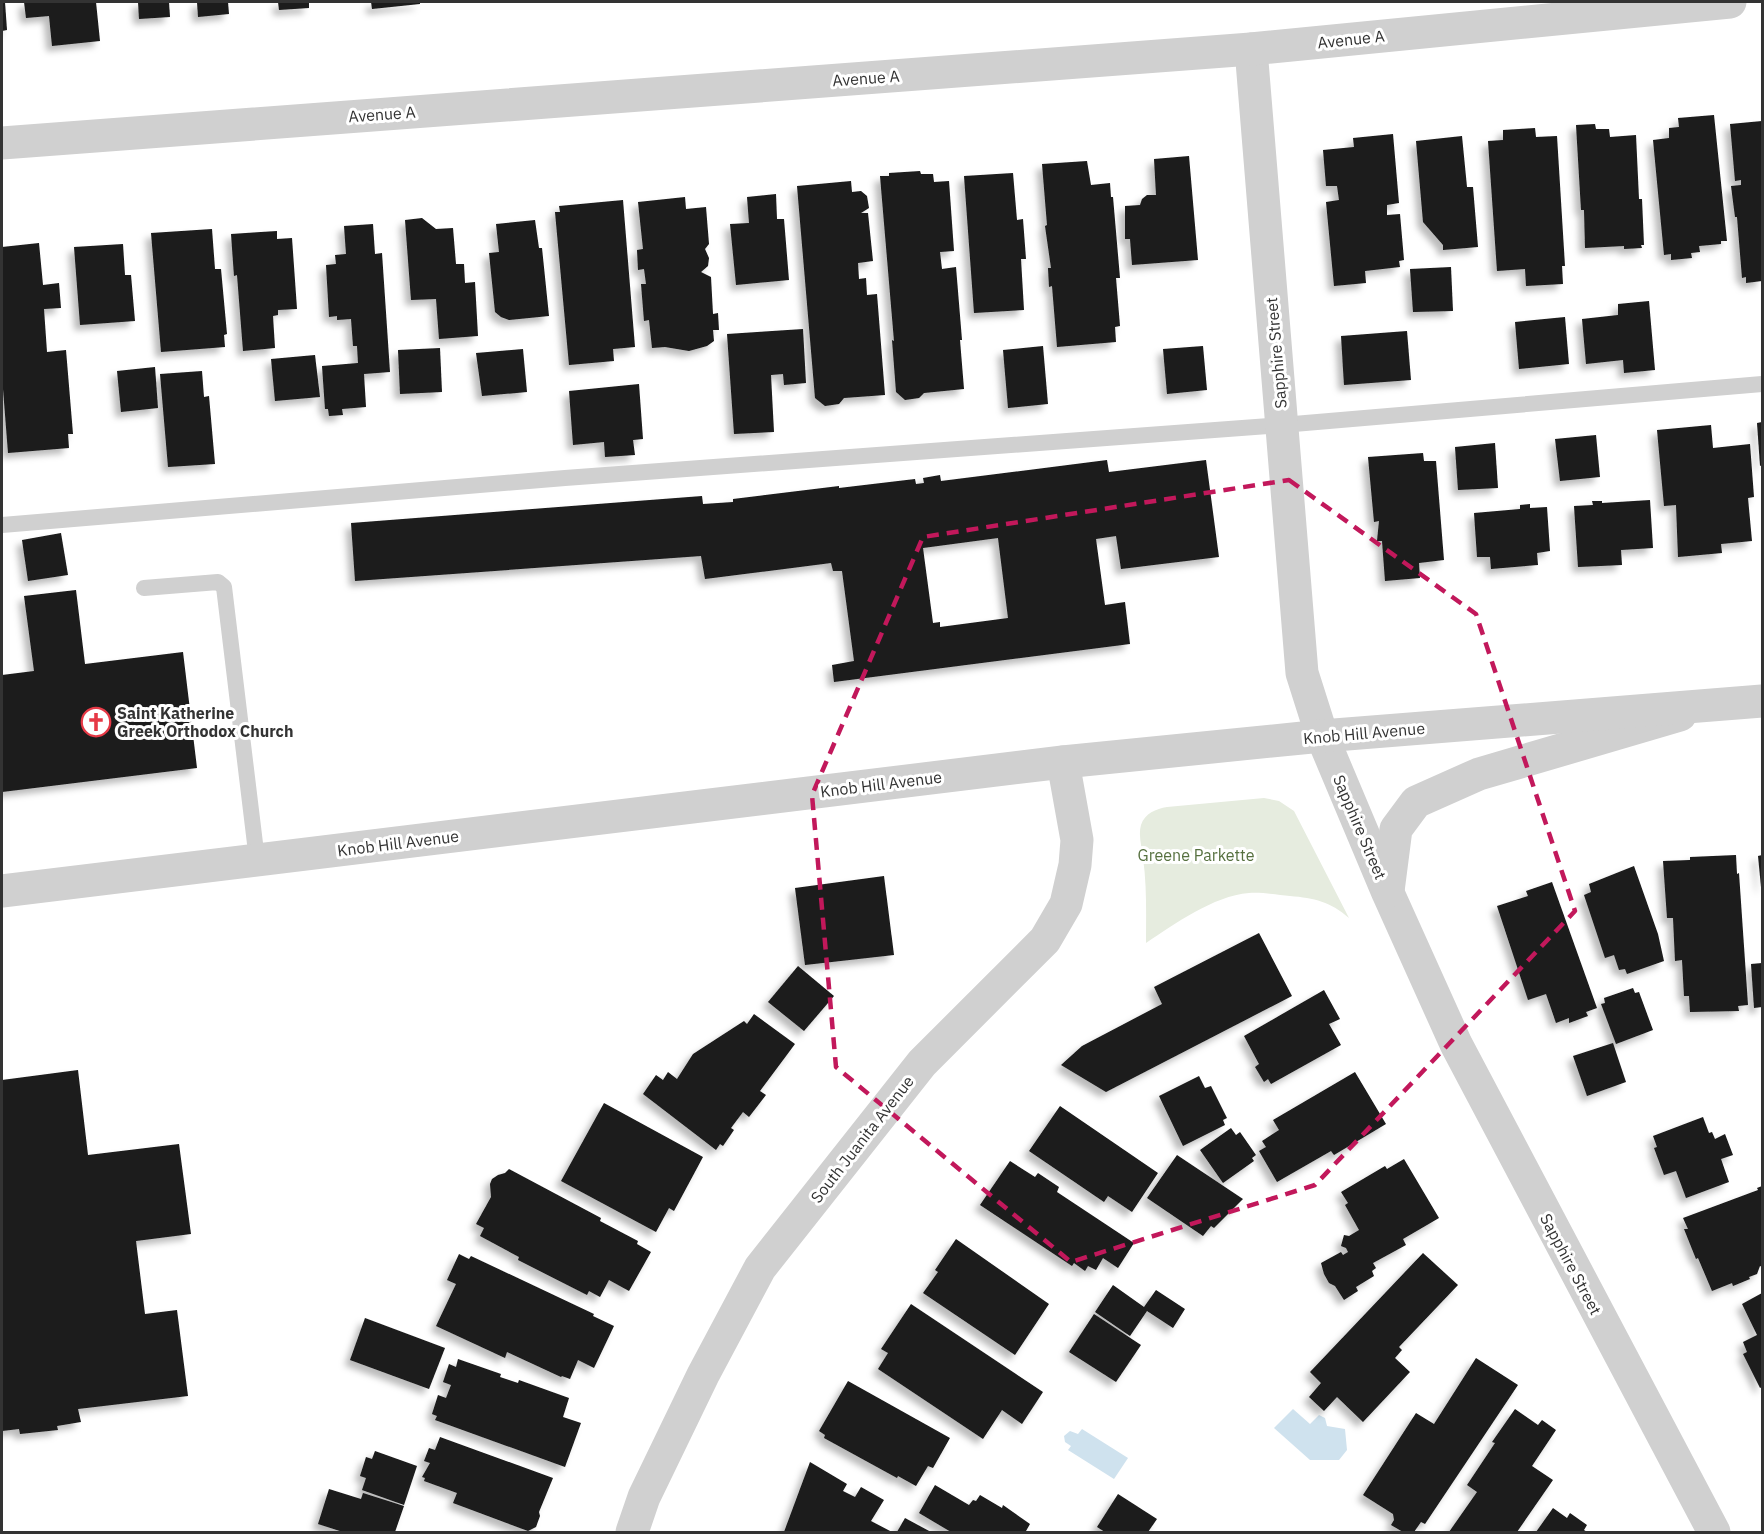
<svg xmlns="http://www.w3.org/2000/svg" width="1764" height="1534" font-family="'IBM Plex Sans',sans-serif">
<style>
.green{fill:#e6ecdf}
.water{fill:#cfe2ee}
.building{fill:#1a1a1a;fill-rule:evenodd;filter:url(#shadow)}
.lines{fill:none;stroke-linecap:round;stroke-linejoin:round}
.service{stroke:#d0d0d0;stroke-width:16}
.minor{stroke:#d0d0d0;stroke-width:33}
.tertiary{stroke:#d0d0d0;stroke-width:33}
.marked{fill:none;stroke:#c2185b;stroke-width:4.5;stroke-dasharray:12 8;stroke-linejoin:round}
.labels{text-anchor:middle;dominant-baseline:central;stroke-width:6;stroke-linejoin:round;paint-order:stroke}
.street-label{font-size:16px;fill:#333;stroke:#fff}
.poi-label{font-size:16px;font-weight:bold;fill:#333;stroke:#fff;text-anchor:start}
.park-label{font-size:16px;fill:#56703f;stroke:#fff}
</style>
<defs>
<filter id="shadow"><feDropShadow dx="-5.5" dy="5.5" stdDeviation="3" flood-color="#0004"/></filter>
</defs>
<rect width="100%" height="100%" fill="#fff"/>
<path class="green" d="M1264 798 1279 801 1294 811 1349 918C1331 902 1314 898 1290 896 1277 895 1262 892 1249 893 1213 896 1175 924 1146 943 1146 915 1147 886 1143 858 1142 847 1138 836 1141 825 1145 813 1156 809 1167 807Z"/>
<g class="water">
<polygon points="1293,1409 1310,1424 1319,1415 1325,1418 1327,1426 1345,1429 1347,1450 1339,1460 1310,1460 1274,1428"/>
<polygon points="1082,1429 1128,1458 1114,1479 1068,1450 1071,1446 1065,1442 1064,1436 1070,1431 1078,1434"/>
</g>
<g class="building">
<polygon points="2,2 5,2 7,30 2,31"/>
<polygon points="24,2 96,2 100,41 52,46 49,16 26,18"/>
<polygon points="138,2 169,2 170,17 139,19"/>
<polygon points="197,2 228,2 229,14 198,17"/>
<polygon points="278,2 309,2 309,8 279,10"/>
<polygon points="371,2 420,2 420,4 372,9"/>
<polygon points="1714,115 1727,241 1721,241 1721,244 1699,246 1700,252 1691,253 1692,258 1671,260 1671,254 1664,255 1653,140 1669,138 1669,128 1679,127 1678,118"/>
<polygon points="1762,121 1762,281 1746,283 1746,277 1742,278 1737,217 1735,217 1731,186 1741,185 1741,180 1735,181 1730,124"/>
<polygon points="1595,124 1596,129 1609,129 1610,137 1636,135 1639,199 1642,199 1644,245 1641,245 1642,248 1624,249 1624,246 1585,248 1584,210 1581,210 1576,125"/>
<polygon points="1535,128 1536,137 1557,136 1565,266 1562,266 1563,284 1526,286 1525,269 1497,271 1488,141 1503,140 1503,130"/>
<polygon points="1393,134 1399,203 1387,205 1387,215 1400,214 1404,260 1399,261 1400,267 1365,271 1366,283 1334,286 1326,202 1339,200 1337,186 1326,186 1323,150 1354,147 1353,138"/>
<polygon points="1462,136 1467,187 1473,187 1478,247 1443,250 1443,245 1423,222 1416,141"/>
<polygon points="1189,156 1198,260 1132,265 1130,239 1125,239 1125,206 1140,205 1142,199 1147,195 1156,195 1154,159"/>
<polygon points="1087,161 1091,185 1110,183 1111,197 1113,197 1120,278 1116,278 1120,326 1115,327 1116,342 1057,347 1052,286 1049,287 1048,268 1051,268 1045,226 1047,225 1042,164"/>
<polygon points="920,171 921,174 933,174 934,182 949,181 954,251 940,252 942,269 956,267 962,340 960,340 964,389 924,393 919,398 905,400 896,392 892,340 894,341 880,176 889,176 889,173"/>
<polygon points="1013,173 1017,220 1023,219 1026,259 1021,259 1024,310 974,313 964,176"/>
<polygon points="851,181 852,192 861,191 867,196 869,208 861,213 868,213 873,261 858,263 859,279 866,278 867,295 877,294 885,395 844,398 839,404 825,406 815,398 797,186"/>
<polygon points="776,194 777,219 784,219 789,280 736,285 730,224 749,223 747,197"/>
<polygon points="685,197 686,209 706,207 709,244 705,249 709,258 708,266 701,272 711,277 713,314 718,313 719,330 713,330 714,341 707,346 689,351 665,347 652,348 649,320 644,321 641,284 646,284 644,269 638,270 637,250 643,249 638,202"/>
<polygon points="623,200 635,347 613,349 614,361 569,365 555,212 560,212 559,206"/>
<polygon points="422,218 436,229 453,228 456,264 464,264 465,283 475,282 478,336 439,339 436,299 411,300 405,220"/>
<polygon points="535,220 539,248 542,248 549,316 509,320 501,317 495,312 489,253 499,252 496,224"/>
<polygon points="373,224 375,254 382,253 390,372 364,374 366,407 342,409 343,415 329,416 328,409 325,409 322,366 358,363 357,346 353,346 351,319 337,320 337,316 329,317 326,265 336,264 335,255 346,254 344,226"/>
<polygon points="212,229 215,269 221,269 227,334 224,335 225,347 161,352 151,233"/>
<polygon points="277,231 277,239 292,238 297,309 278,310 278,315 273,316 275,348 243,351 237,275 234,276 231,234"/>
<polygon points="39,243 43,285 59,283 61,308 44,309 47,352 66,350 73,434 68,434 69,448 8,453 2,376 2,247"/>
<polygon points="123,244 125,275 131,275 135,321 80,325 74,247"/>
<polygon points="1451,267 1453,311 1413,312 1410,269"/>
<polygon points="1649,301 1655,370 1624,373 1623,360 1586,364 1582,319 1618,315 1618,304"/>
<polygon points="1565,317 1569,364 1519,369 1515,322"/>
<polygon points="803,329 806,383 784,385 783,374 771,375 774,432 734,434 727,334"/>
<polygon points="1407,331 1411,380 1344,385 1341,336"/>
<polygon points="1043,346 1048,404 1008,408 1003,350"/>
<polygon points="1203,346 1207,390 1167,394 1163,349"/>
<polygon points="440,348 442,392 400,394 398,350"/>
<polygon points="523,349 527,392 482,396 476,353"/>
<polygon points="315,355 320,397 275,401 271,359"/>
<polygon points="155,367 158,408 121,412 117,371"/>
<polygon points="202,371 204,397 209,396 215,464 168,467 160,374"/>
<polygon points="639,384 643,439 633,440 635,455 605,457 604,442 573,445 569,391"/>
<polygon points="1762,422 1762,465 1760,466 1757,423"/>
<polygon points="1711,425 1713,448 1750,444 1754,497 1748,498 1752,541 1721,544 1722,553 1678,557 1676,505 1664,506 1657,430"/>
<polygon points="1596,435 1600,477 1560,481 1555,439"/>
<polygon points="1495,443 1498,488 1458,490 1455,447"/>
<polygon points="1423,453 1424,461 1436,461 1444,560 1419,563 1420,578 1385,581 1382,541 1377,541 1379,521 1374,522 1368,457"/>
<path d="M1107 460 1109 472 1206 460 1219 557 1121 569 1116 536 1096 539 1105 605 1125 602 1130 644 834 682 832 665 854 661 842 571H833L831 563 705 579 701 556 355 581 351 523 702 496 703 504 733 502V499L839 486V488L915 479 916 484 924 483 923 478 940 475 941 481ZM998 538 1008 618 940 627V622L933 623 923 548Z"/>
<polygon points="1650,500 1653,548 1621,550 1622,565 1578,567 1574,506 1593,505 1592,501 1602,501 1602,503"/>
<polygon points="1530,504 1530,508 1547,507 1550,551 1537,553 1538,565 1491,569 1490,557 1477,557 1474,513 1520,509 1520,505"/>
<polygon points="61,533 68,575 28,581 22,540"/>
<polygon points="76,590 85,664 183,652 197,768 2,792 2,675 34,671 24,596"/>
<polygon points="1736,855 1737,874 1739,873 1748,1005 1738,1006 1739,1011 1690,1012 1689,996 1684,996 1682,960 1675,961 1673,918 1667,918 1663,861 1690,860 1690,857"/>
<polygon points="1762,855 1762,887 1761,887 1758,856"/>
<polygon points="1634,866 1658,934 1664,961 1627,974 1625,969 1619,970 1614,955 1605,958 1584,895 1591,892 1589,884"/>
<polygon points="884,876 894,955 805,965 795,888"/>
<polygon points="1552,882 1597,1008 1586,1012 1588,1016 1569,1023 1569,1018 1556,1023 1546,994 1528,1000 1497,906 1528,896 1526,891"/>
<polygon points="1259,933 1292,996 1106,1092 1061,1065 1082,1046 1162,1004 1154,987"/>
<polygon points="1762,963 1762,1007 1754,1008 1751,964"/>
<polygon points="798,966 834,996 804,1031 768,1002"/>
<polygon points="1633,988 1635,993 1639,992 1653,1030 1616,1044 1601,1004 1605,1003 1604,998"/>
<polygon points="1324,990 1340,1019 1329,1024 1341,1045 1271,1084 1268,1079 1264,1082 1255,1067 1259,1064 1244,1036"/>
<polygon points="754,1014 795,1044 760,1091 766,1095 749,1117 743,1112 731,1128 734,1130 723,1146 720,1144 716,1150 643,1094 656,1075 663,1080 668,1072 677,1079 693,1054 744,1021 747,1024"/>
<polygon points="1613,1043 1626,1082 1587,1096 1573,1056"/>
<polygon points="78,1070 88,1155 179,1144 191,1234 136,1241 145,1314 177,1310 188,1396 78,1409 81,1422 57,1426 58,1430 20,1434 19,1429 2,1431 2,1080"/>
<polygon points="1355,1072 1386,1124 1334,1155 1331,1151 1277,1182 1259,1151 1266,1147 1262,1141 1279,1130 1273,1120"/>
<polygon points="1199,1076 1205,1088 1211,1086 1227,1118 1223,1120 1225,1125 1183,1146 1159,1096"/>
<polygon points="604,1103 703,1157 674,1211 669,1208 656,1232 561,1181"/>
<polygon points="1060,1106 1158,1173 1132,1212 1108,1196 1104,1202 1029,1151"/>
<polygon points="1703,1117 1709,1133 1712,1132 1715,1139 1725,1134 1733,1155 1721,1159 1729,1182 1686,1198 1676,1171 1664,1175 1654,1148 1657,1147 1653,1136"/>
<polygon points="1231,1128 1236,1135 1240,1132 1256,1155 1252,1158 1254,1161 1223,1183 1200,1150"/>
<polygon points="1177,1155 1243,1199 1214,1228 1211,1226 1203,1236 1147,1198"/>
<polygon points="1404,1159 1439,1218 1403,1239 1406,1245 1373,1263 1376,1268 1372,1271 1374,1276 1356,1287 1358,1291 1344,1300 1335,1286 1329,1283 1324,1274 1321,1263 1341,1252 1343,1255 1348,1252 1346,1248 1341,1246 1344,1235 1349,1236 1359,1230 1345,1205 1348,1203 1341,1192 1385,1166 1387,1169"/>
<polygon points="1010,1161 1035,1177 1038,1173 1059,1187 1057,1192 1134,1243 1118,1268 1103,1258 1096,1270 1088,1266 1085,1271 1074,1263 1072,1266 980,1205"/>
<polygon points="509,1169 601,1218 600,1221 638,1241 637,1244 651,1252 629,1291 609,1280 600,1297 589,1291 587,1295 518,1260 519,1257 480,1236 484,1228 476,1224 491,1197 490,1184 492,1179 498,1175 505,1173"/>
<polygon points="1762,1186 1762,1267 1760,1266 1757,1274 1749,1277 1750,1279 1733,1286 1732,1283 1712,1291 1698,1258 1696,1259 1684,1229 1688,1229 1683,1218 1758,1190 1757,1188"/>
<polygon points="956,1239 1049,1304 1015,1355 923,1293 938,1272 935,1270"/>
<polygon points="1423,1253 1458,1285 1399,1347 1402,1350 1395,1358 1410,1372 1363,1422 1337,1397 1324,1411 1309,1397 1321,1383 1310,1372"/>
<polygon points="459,1254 469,1259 471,1256 594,1314 593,1316 614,1326 594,1368 578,1360 570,1379 562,1376 561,1377 507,1352 505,1358 436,1326 456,1284 447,1280"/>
<polygon points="1113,1285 1144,1307 1156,1290 1185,1309 1173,1328 1147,1311 1130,1336 1095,1312"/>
<polygon points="1762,1293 1762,1387 1760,1388 1743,1354 1747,1352 1743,1342 1757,1335 1742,1304"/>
<polygon points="911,1304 1043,1392 1022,1424 1002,1410 983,1439 878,1369 888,1353 881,1349"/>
<polygon points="1094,1314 1141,1345 1116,1382 1069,1352"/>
<polygon points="365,1318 445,1348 429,1389 350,1360"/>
<polygon points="1476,1358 1518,1385 1425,1524 1421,1522 1414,1532 1403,1532 1391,1525 1394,1520 1393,1514 1363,1495 1416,1413 1434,1424"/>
<polygon points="458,1359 501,1374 500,1377 518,1383 519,1380 569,1398 563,1417 581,1423 565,1467 435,1420 437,1416 432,1414 438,1395 446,1398 451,1385 443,1382 449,1364 456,1367"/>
<polygon points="848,1381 950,1438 933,1468 928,1466 916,1486 898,1476 897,1478 824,1438 825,1435 819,1431"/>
<polygon points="1515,1409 1538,1425 1542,1420 1556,1430 1532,1466 1553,1480 1517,1532 1449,1532 1477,1492 1467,1485 1495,1443 1492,1442"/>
<polygon points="440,1437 553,1478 539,1512 540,1516 536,1527 528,1531 453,1503 457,1493 424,1481 425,1478 422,1477 430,1463 424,1461 429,1448 435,1450"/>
<polygon points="375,1451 417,1466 404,1505 362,1490 366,1478 360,1476 366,1457 372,1459"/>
<polygon points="810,1462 847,1484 843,1491 855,1497 861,1487 884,1500 871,1521 892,1532 784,1532"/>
<polygon points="935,1485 969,1505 973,1500 976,1501 980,1495 1002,1508 1003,1505 1030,1524 1026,1531 1029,1532 951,1532 919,1513"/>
<polygon points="329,1489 361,1499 363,1493 404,1506 395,1532 343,1532 318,1524"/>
<polygon points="1118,1494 1157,1519 1148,1532 1105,1532 1097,1527"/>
<polygon points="1553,1508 1567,1518 1570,1513 1587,1525 1584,1530 1587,1532 1536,1532"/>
<polygon points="905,1518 931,1532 897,1532"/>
</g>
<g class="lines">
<g class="service">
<polyline points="2,525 565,478 1282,425 1762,384"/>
<polyline points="144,588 218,582 224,587 257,860"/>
</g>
<g class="minor">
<polyline points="1251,49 1302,673 1322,736 1388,893 1456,1044 1714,1532"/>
<polyline points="2,143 1251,49 1730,2"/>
<polyline points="1388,891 1396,829 1416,802 1479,774 1680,715"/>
<polyline points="632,1532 644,1497 703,1375 760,1268 922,1063 1045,940 1066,904 1075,865 1077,840 1063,762"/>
</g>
<polyline class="tertiary" points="2,891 1063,762 1322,736 1762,701"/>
</g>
<path class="marked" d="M1289 480 1476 614 1575 911 1315 1185 1071 1262 836 1067 812 795 923 537Z"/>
<defs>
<g id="church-ring" transform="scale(1.5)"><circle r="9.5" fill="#fff" stroke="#e63946" stroke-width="1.5"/><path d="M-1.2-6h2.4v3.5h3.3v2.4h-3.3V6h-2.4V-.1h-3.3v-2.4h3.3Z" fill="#e63946"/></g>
</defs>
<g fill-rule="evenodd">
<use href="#church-ring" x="96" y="722"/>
</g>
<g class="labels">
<g class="street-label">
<text transform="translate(1351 39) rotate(-6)">Avenue A</text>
<text transform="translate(866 78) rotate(-4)">Avenue A</text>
<text transform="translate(382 114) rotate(-4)">Avenue A</text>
<text transform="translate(1276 353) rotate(-95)">Sapphire Street</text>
<text transform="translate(1364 733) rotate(-5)">Knob Hill Avenue</text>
<text transform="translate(881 784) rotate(-7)">Knob Hill Avenue</text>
<text transform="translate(1360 827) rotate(67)">Sapphire Street</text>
<text transform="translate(398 843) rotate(-7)">Knob Hill Avenue</text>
<text transform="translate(862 1139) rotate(-52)">South Juanita Avenue</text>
<text transform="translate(1571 1264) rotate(62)">Sapphire Street</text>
</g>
<g class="poi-label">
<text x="117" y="713">Saint Katherine<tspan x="117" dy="18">Greek Orthodox Church</tspan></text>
</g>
<g class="park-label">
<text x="1196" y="855">Greene Parkette</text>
</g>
</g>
<rect width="1764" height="1534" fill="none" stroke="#333333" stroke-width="6"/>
</svg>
